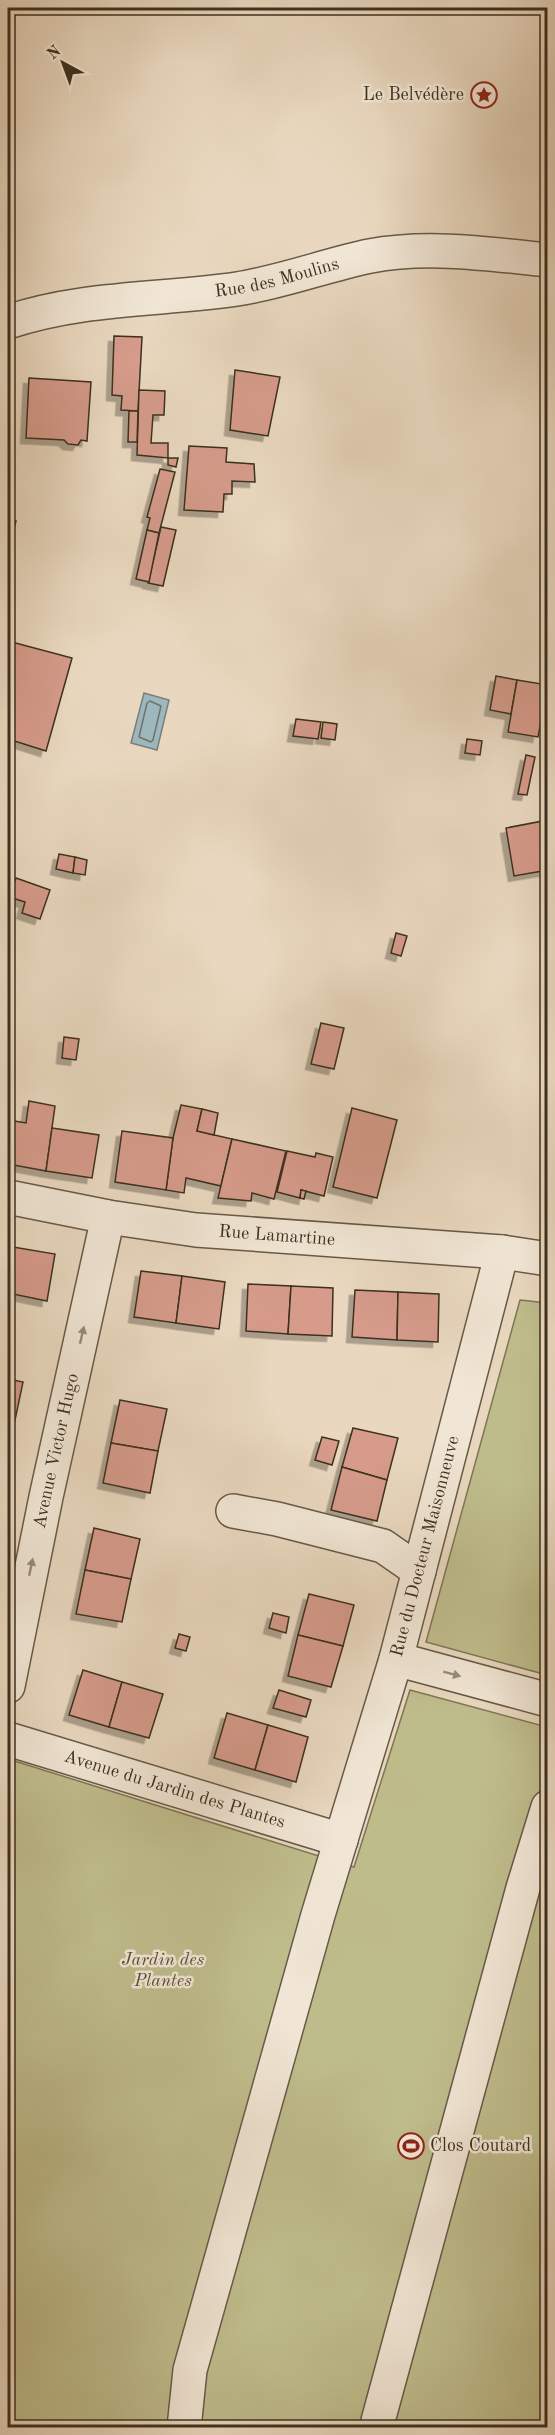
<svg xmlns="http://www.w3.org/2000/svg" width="555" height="2435" font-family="'Old Standard TT',serif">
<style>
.green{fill:#bfbc8c;stroke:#7e7656;stroke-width:1.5}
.water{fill:#9db7bd;stroke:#76817e;stroke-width:1.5}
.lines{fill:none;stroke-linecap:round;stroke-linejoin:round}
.shore{stroke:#6c746e;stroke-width:1.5}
.building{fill:#d69b8b;stroke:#3c301f;stroke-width:1.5;filter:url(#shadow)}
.minor-casing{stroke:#675a47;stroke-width:36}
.minor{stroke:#f1e6d5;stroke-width:33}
.oneway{fill:#968b7a}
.labels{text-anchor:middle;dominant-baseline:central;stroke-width:5;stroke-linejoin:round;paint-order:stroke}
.poi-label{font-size:18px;fill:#3c301f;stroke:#f1e6d5;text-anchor:end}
.street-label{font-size:18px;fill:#3c301f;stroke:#f1e6d5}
.park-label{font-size:18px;font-style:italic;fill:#564c35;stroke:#f1e6d5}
</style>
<defs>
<filter id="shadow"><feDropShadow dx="-5.5" dy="5.5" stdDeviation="0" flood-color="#0004"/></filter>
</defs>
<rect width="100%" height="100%" fill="#e9d8bf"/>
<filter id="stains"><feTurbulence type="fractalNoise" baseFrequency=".00333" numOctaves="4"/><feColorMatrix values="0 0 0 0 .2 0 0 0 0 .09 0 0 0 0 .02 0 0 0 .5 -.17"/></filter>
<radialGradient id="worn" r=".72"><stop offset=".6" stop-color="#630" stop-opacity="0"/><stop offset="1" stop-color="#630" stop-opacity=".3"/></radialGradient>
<g class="green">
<polygon points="520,1300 547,1303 547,1675 426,1642"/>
<polygon points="410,1690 547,1727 547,2427 8,2427 8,1759 354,1867"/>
</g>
<polygon class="water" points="144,693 169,700 157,750 131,743"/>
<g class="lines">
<polygon class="shore" points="150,701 161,706 153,740 151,742 139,737 147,703"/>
</g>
<g class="building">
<polygon points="114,336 142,337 138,411 121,410 122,396 112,395"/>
<polygon points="235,370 280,377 268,436 230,430"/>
<polygon points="29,378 91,382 87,441 81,440 78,445 68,444 64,440 26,438"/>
<polygon points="139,390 165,391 164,415 153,415 151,443 168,443 168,458 137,455"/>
<polygon points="129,411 138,411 137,442 128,442"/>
<polygon points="189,446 227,448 226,462 254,464 255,482 232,481 232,494 224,494 223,512 184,510"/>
<polygon points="168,458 178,458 176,467 168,465"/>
<polygon points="160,469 175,472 159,533 147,530 150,518 147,517"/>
<polygon points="8,518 16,521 8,551"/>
<polygon points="161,527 176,530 163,586 148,583"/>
<polygon points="147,530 159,533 149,582 136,579"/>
<polygon points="8,641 72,658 46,751 8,739"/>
<polygon points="496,676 517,680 511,714 490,710"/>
<polygon points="517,680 548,685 538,737 508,732"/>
<polygon points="296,719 321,722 318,739 293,736"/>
<polygon points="323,722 337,724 335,740 321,738"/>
<polygon points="467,739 482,741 480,755 465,753"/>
<polygon points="526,755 535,757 527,795 518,794"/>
<polygon points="548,820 548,870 514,876 506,828"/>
<polygon points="59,854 75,857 73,873 56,869"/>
<polygon points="75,857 87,860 85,875 73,873"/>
<polygon points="16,878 50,890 40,919 22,913 25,902 9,897"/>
<polygon points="396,933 407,936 401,956 391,953"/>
<polygon points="321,1023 344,1028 334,1069 311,1064"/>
<polygon points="64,1037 79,1039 76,1060 62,1058"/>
<polygon points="29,1101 55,1106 46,1171 8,1164 8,1120 26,1123"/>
<polygon points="181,1105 202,1109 197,1131 232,1139 221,1186 186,1178 184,1193 166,1190 173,1138"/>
<polygon points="352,1108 397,1120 377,1198 333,1187"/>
<polygon points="202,1109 218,1113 214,1135 197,1131"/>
<polygon points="52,1128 99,1135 92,1178 46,1171"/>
<polygon points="122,1131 173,1138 166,1190 115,1182"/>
<polygon points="232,1139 286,1151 274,1199 252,1193 251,1201 218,1198"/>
<polygon points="287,1151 315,1157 316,1153 333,1157 324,1196 301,1190 300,1198 277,1192"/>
<polygon points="301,1190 306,1191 304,1199 300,1198"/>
<polygon points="8,1246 13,1247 8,1274"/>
<polygon points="13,1247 55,1254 47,1301 8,1293 8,1274"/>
<polygon points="141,1271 182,1276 176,1323 134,1317"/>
<polygon points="182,1276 225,1282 219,1329 176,1323"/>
<polygon points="248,1284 291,1286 288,1334 246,1331"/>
<polygon points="291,1286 333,1288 332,1336 288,1334"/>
<polygon points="355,1290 398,1292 397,1340 352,1337"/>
<polygon points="398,1292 439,1294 438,1342 397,1340"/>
<polygon points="8,1379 23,1382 14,1425 8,1424"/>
<polygon points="120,1400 167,1409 158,1451 111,1443"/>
<polygon points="8,1424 14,1425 8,1460"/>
<polygon points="353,1428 398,1438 387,1480 342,1467"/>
<polygon points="322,1437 339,1441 332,1465 315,1460"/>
<polygon points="111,1443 158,1451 150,1493 103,1483"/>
<polygon points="342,1467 387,1480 377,1521 331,1510"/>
<polygon points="94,1528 140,1539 131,1579 85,1570"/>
<polygon points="85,1570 131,1579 122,1622 76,1614"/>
<polygon points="309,1594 354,1605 343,1646 298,1635"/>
<polygon points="273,1613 289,1617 286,1633 269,1628"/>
<polygon points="179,1634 190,1637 186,1651 175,1648"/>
<polygon points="298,1635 343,1646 331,1687 288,1676"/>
<polygon points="83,1670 122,1682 109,1727 69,1715"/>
<polygon points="122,1682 163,1694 149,1738 109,1727"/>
<polygon points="279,1690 311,1700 306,1717 273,1708"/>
<polygon points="227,1713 268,1725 255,1770 214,1758"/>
<polygon points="268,1725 308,1737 296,1782 255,1770"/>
</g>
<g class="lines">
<g class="minor-casing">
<g id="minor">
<path id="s1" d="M8 322C81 297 162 300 237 289 283 282 326 265 370 256 428 245 490 254 548 260"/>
<path id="s2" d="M8 1197 108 1217 196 1230 502 1252 548 1259"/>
<polyline points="233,1511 277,1519 383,1546 419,1571"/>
<polyline points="396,1659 548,1700"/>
<path id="s3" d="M8 1686 46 1497 108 1217"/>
<path id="s4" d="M8 1739 341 1840"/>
<polyline points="378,2421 523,1888 548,1807"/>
<path id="s5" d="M184 2428 190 2370 318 1915 396 1659 502 1252"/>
</g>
</g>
<use href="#minor" class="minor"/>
</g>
<defs><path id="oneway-solid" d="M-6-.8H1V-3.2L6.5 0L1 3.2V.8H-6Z" transform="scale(1.5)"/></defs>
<g class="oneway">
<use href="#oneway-solid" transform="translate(82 1335) rotate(-77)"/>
<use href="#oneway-solid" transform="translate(31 1567) rotate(-78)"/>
<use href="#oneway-solid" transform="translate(452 1674) rotate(15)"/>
</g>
<defs>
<g id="sight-ring" transform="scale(1.35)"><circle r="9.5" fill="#f1e6d5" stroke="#8f2418" stroke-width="1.5"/><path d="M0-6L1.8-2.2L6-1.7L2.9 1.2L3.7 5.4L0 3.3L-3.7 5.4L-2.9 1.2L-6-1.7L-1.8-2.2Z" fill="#8f2418"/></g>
<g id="stadium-ring" transform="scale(1.35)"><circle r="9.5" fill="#f1e6d5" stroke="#8f2418" stroke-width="1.5"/><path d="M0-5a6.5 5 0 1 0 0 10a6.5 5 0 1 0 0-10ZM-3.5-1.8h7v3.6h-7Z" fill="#8f2418"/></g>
</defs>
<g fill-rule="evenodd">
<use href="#sight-ring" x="484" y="95"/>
<use href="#stadium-ring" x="411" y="2146"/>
</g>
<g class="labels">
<g class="poi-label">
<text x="464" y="95">Le Belvédère</text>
<text x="430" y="2146" text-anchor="start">Clos Coutard</text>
</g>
<g class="street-label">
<text stroke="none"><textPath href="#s1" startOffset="273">Rue des Moulins</textPath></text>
<text stroke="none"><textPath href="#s2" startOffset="272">Rue Lamartine</textPath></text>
<text stroke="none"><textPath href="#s3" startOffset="240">Avenue Victor Hugo</textPath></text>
<text stroke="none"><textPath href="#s5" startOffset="915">Rue du Docteur Maisonneuve</textPath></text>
<text stroke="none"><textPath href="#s4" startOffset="174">Avenue du Jardin des Plantes</textPath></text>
</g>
<g class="park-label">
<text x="163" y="1960">Jardin des<tspan x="163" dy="21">Plantes</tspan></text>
</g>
</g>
<rect width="555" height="2435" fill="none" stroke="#e9d8bf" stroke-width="30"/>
<rect x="9" y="9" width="537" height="2417" fill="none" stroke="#3c301f" stroke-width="3"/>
<rect x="15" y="15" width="525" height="2405" fill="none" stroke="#3c301f" stroke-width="1.5"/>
<g transform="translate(63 63) rotate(319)" stroke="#f1e6d5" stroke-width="4.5" paint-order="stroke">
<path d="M0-4.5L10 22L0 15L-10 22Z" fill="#3c301f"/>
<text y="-9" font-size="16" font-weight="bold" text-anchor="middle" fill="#3c301f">N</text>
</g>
<rect width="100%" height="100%" filter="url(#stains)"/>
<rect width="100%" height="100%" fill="url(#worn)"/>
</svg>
